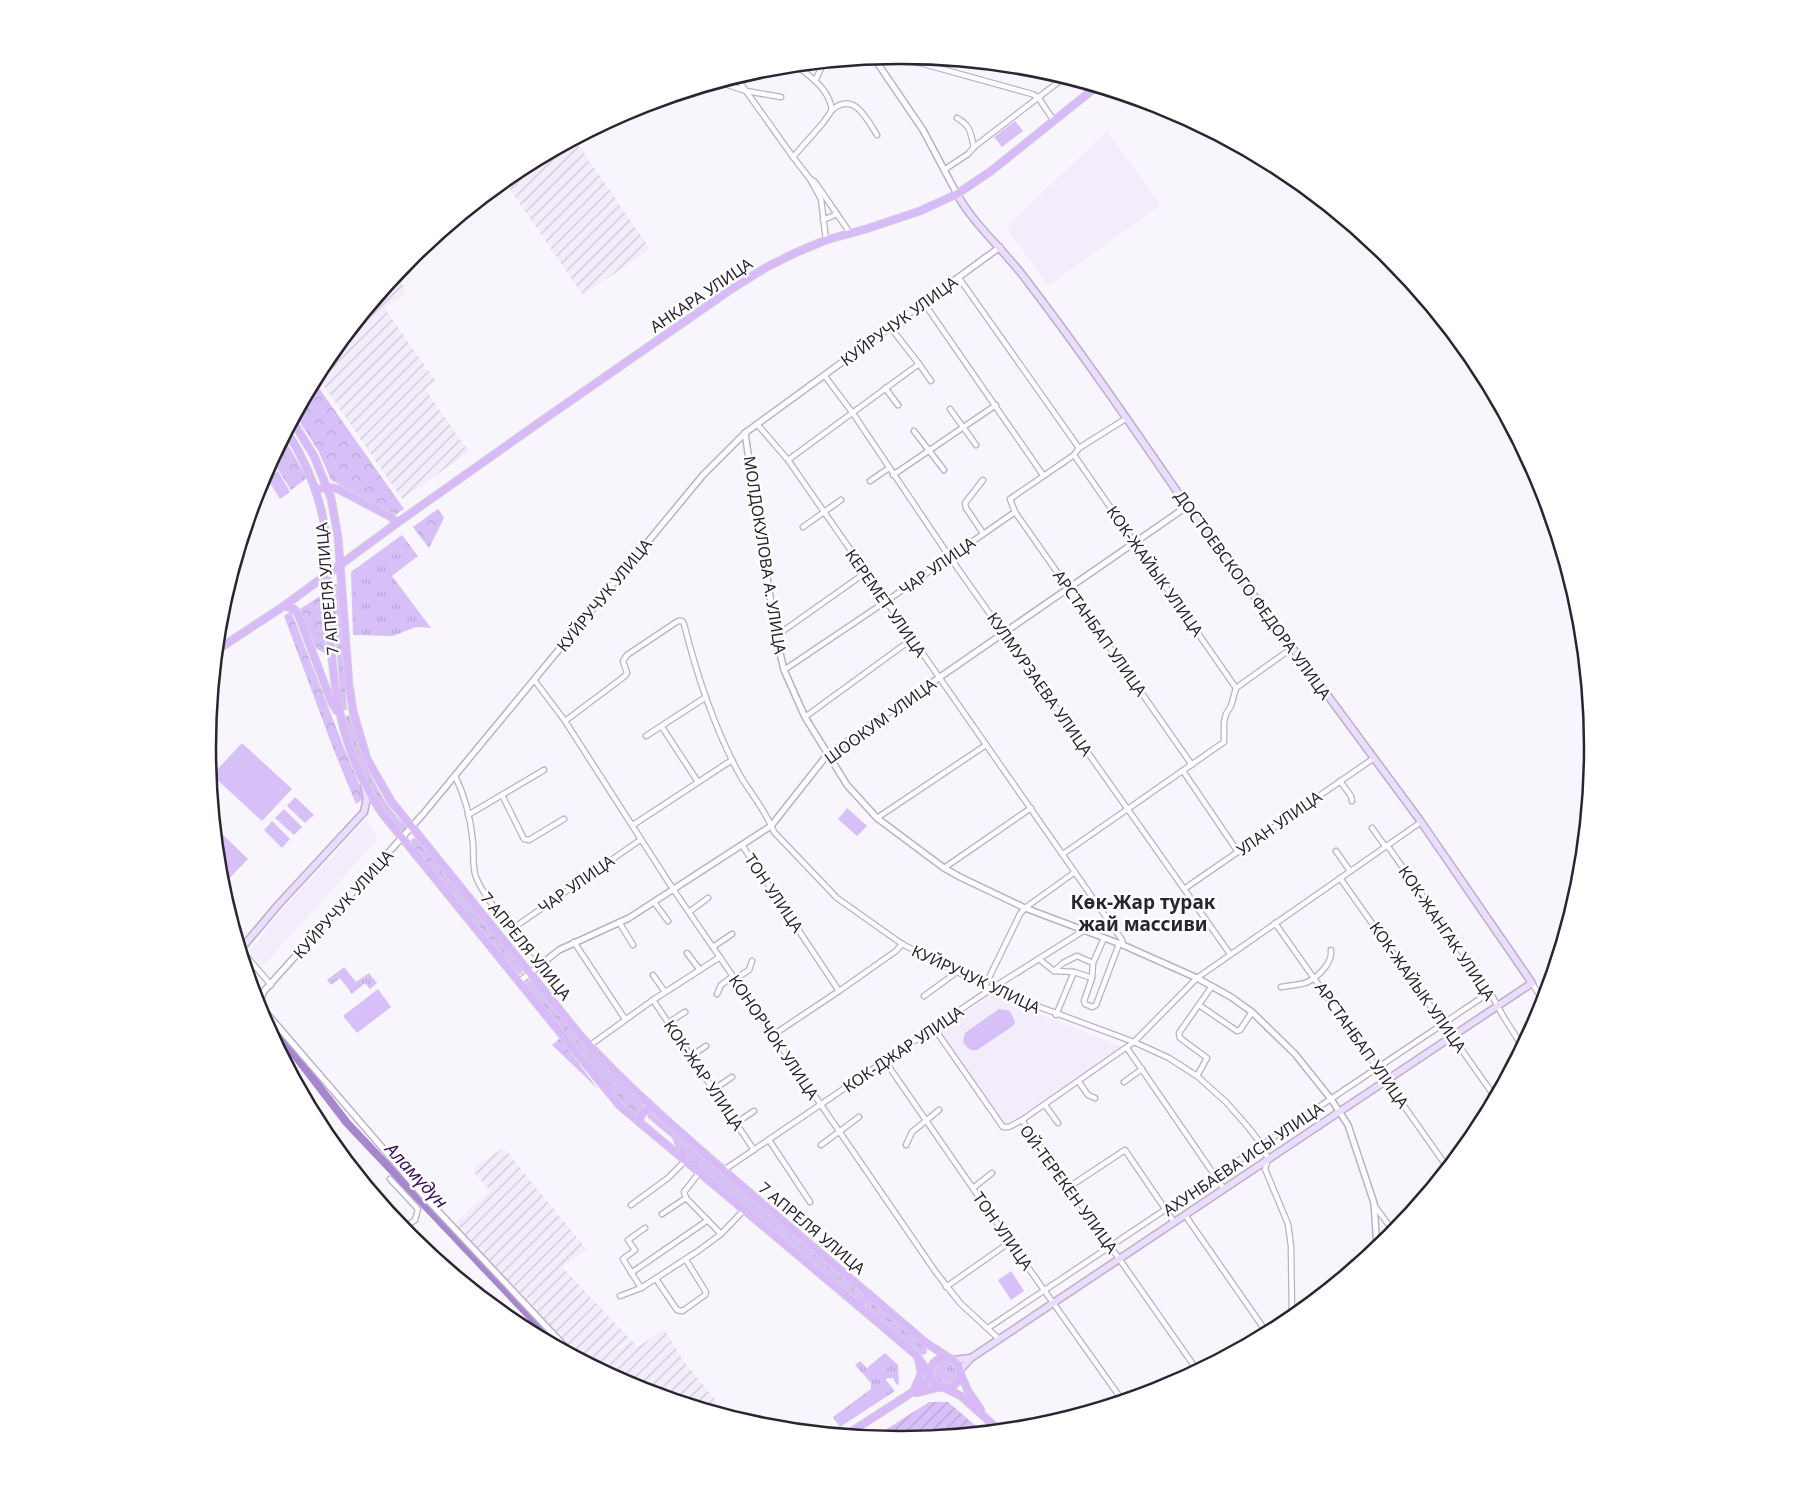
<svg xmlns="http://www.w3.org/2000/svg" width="1800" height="1495" font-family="'Noto Sans',sans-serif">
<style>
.built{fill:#f2ecfb}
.industrial{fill:url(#industrial-furrows)}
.grass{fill:url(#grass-tufts)}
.forest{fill:url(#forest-crowns)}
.garden{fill:url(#garden-furrows)}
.pitch{fill:#d7c0f7}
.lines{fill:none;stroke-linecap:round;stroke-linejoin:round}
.river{stroke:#a687cd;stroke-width:8}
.minor-casing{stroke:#bbb0cc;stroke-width:7}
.tertiary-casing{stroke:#bbb0cc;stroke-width:8}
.secondary-casing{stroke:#bbb0cc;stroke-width:9}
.primary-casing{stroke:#d4d3d6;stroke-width:9}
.minor{stroke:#fff;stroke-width:4.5}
.tertiary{stroke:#fff;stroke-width:5}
.secondary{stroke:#ecdcfd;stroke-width:6}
.primary{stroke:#d8bafb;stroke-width:7}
.labels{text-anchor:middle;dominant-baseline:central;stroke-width:5;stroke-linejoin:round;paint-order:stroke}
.street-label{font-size:16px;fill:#2a2530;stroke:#fff}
.water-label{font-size:18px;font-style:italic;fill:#3c0c61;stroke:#fff}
.quarter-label{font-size:19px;font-weight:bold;fill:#2a2530;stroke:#fff}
.rim{fill:none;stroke:#2a2530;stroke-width:2.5}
</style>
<defs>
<pattern id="industrial-furrows" width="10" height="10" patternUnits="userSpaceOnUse" patternTransform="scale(1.25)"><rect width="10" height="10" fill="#f2ecfb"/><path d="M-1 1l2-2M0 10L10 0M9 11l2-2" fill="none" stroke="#d0cad7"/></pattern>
<pattern id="grass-tufts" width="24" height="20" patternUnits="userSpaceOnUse" patternTransform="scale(1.25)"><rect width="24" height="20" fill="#d7c0f7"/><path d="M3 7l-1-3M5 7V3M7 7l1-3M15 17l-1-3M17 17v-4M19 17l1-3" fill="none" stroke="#b9a5d4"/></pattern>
<pattern id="forest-crowns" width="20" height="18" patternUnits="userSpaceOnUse" patternTransform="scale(1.25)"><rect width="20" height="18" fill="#d7c0f7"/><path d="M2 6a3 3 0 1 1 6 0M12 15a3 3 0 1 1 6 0" fill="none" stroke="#b9a5d4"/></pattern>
<pattern id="garden-furrows" width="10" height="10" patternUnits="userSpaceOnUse" patternTransform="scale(1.25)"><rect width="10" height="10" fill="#d7c0f7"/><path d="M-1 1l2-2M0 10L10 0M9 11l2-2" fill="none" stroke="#b9a5d4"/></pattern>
</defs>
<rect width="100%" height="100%" fill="#f8f6fc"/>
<g class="built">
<polygon points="1107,131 1161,205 1048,286 1006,227"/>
<polygon points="366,820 378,839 263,966 250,951 283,909"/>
<polygon points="990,995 1070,1026 1124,1048 1021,1118 1004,1122 938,1031"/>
</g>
<g class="industrial">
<polygon points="575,140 650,249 583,295 504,181 516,172"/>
<polygon points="396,276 407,292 384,308 436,381 425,389 469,452 402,499 317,376 324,363"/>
<polygon points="504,1148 587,1250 562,1267 630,1339 616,1348 619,1350 631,1340 638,1347 664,1329 683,1360 724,1411 720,1413 635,1387 578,1357 454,1223 490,1191 475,1174 474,1167"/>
</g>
<g class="grass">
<polygon points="402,535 418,556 392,576 431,628 416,627 393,636 353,635 351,572"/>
<path d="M347 715 350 716C361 755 375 796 405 825L406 828 403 832C395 828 390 818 385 811 367 783 350 751 345 717Z"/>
<polygon points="344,967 356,982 369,973 377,983 370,989 365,983 352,994 340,978 331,985 327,980"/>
<polygon points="870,1300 926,1347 927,1353 923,1355 920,1354 867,1308 865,1303"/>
<polygon points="885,1353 898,1365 899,1385 896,1384 893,1378 887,1378 886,1380 895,1391 840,1427 833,1417 871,1389 871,1383 855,1365 860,1361 867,1368"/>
<circle cx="945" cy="1373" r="11"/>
</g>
<g class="forest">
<polygon points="314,381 404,509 395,515 331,480 319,452 296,416"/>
<polygon points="288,445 307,478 291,490 277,468 262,480 278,450"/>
<polygon points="438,509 444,518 429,548 413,527"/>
<polygon points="334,584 337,584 347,710 342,710 331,587"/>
<polygon points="320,596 327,655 316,648 300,609"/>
<polygon points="291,611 344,748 365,798 356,804 333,748 284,616"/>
<polygon points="414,838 418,840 522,969 522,974 516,974 412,845 411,840"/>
<path d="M527 980 532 981 643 1103 644 1110 635 1115 632 1113C593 1074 559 1028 526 984Z"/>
<polygon points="560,1038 598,1089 552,1045"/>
<polygon points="648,1112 651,1112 666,1124 864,1296 859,1301 856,1300 676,1148 672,1138 648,1118 647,1114"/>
</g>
<polygon class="garden" points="929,1402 948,1402 983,1432 900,1440 880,1438 882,1432"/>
<g class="pitch">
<polygon points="1015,121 1023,131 1002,147 994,137"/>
<polygon points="278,471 290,492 280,499 267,478"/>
<polygon points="242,743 292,789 262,821 212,775"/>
<polygon points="295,797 314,815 305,823 287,806"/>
<polygon points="847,808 867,826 857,836 838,819"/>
<polygon points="284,809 302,827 294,835 275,818"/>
<polygon points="272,821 290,839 282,848 264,830"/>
<polygon points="215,827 248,859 222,886 221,882"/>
<polygon points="378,989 391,1007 357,1033 343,1016"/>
<path d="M999 1009 1010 1011 1015 1022 1013 1026 977 1050C970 1051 967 1048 963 1042L965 1033Z"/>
<polygon points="1011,1271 1024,1291 1011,1300 998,1280"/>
</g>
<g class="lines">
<polyline class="river" points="263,1018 291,1050 347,1123 558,1346"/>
<g class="minor-casing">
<g id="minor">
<polyline points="895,56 1032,94 1038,97 1054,121"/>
<polyline points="736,77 793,157 810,179 815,182 850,233"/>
<polyline points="815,81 824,62"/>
<polyline points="719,82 746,91 781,97"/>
<polyline points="1087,84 1092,90"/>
<path d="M832 110C854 91 867 119 877 135"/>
<path d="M957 118C971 126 970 132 974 147"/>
<path d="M793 157 823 123 832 110C829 89 812 78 796 65"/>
<polyline points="944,170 968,154 974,147 1065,77"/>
<polyline points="810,179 821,199 826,240"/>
<polyline points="823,220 837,214"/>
<polyline points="959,278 1079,448"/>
<polyline points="924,303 1043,475"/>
<polyline points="919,364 931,381"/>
<polyline points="824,375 852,412 949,556 1230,954"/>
<polyline points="885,388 898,405"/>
<polyline points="950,409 976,445"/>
<polyline points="1127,418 1079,448 1074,455 1010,499 1015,512 1192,765"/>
<polyline points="757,424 788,460 1122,940 1123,945"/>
<polyline points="914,431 944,470"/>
<polyline points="1074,455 1236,688"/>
<polyline points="788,460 919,364 891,328"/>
<polyline points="893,475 996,405"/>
<polyline points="983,480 965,503 966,508 983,533"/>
<polyline points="870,481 889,468"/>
<polyline points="803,527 841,500"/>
<polyline points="776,636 865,573"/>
<polyline points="784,670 885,602 1015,512"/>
<polyline points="535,681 565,721 673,889 935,1271 960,1303 999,1339"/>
<polyline points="805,717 912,639"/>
<path d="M565 721 625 676 627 673 623 661 627 655 678 621H682L684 624C696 672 712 721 735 766 746 789 765 808 774 832L837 898 902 944 991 989 1134 1042 1169 1058 1197 1076 1226 1102 1248 1127 1262 1145 1268 1159 1265 1169 1288 1224 1291 1246 1292 1317"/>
<polyline points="662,727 698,782"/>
<polyline points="646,736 706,697"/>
<polyline points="1183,771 1238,852"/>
<path d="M455 776C465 796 471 821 473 843 474 854 472 867 476 877 488 907 522 938 542 962"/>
<polyline points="1340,781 1351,796 1352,801"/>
<polyline points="502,795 524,839 529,840 564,819"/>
<polyline points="468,815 544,770"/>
<polyline points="877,818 986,745"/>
<polyline points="633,825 732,760"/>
<polyline points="1372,828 1385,846"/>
<polyline points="742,845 839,991"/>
<polyline points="1387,845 1490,992 1503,1016 1522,1046"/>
<polyline points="1336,851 1350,871"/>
<polyline points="1063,854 1224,742 1224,722 1226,714 1231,706 1236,688 1292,648"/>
<polyline points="944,868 1031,808"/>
<polyline points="1340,878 1495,1097"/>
<polyline points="1184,889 1374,758"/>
<polyline points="654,902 668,921"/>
<polyline points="689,912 708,898"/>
<polyline points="619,922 633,945"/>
<polyline points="1275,923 1447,1167"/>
<polyline points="512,929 640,840"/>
<polyline points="574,942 625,1019"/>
<polyline points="713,947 732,934"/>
<polyline points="242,951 271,985"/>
<polyline points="687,953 700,970"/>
<polyline points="1039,959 1054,971 1074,972 1092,978 1093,963 1104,938"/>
<polyline points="1054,971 1063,963 1077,956 1093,963"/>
<polyline points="653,975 665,992"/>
<polyline points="1092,978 1084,1001 1085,1004 1092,1007 1096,1005 1119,944"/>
<polyline points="735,979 749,970 752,961"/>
<polyline points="1532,983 1543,1001"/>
<polyline points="985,986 1020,914 1025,908 1075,872"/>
<path d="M1281 987C1288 986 1295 985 1301 984 1314 982 1333 964 1331 950"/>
<polyline points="717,994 721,985 733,976"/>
<polyline points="924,996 957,972"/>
<polyline points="653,1000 754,1150"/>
<polyline points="1199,1005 1237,1031 1240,1030 1252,1012"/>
<polyline points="1056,1015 1074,972"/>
<polyline points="1447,1021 1490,992"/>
<polyline points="668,1023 685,1012"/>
<polyline points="934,1028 1003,1127 1009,1127 1022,1120 1197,1370"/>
<polyline points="773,1035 839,991 896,951 902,944"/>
<polyline points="589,1046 653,1000 720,957"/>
<polyline points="1127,1048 1224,1189"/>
<polyline points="691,1056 706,1046"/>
<polyline points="885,1061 1010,1242 1122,1400"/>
<polyline points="1197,1076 1207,1058 1180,1038 1179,1033 1212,986"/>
<polyline points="1079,1082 1088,1095 1095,1098"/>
<polyline points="1124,1082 1142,1069"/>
<polyline points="713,1090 732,1077"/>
<polyline points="1045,1105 1058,1123"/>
<polyline points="1022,1120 1134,1042 1197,978 1421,822"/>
<polyline points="736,1123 754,1111"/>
<polyline points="769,1140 810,1202"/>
<polyline points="821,1145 859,1117"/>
<polyline points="906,1145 912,1132 939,1110"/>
<polyline points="724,1170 991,989 1083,931"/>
<polyline points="699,1173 684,1192 686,1198 721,1234"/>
<polyline points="390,1179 418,1209 415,1220 403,1229"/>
<polyline points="1069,1187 1125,1150 1174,1222"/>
<polyline points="973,1188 992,1173"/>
<polyline points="631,1205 668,1178 685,1161"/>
<polyline points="1374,1205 1394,1232"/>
<polyline points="662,1214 686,1198"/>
<polyline points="1185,1215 1267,1333"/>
<polyline points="631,1273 708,1220"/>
<polyline points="656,1279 677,1310 682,1311 684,1310 705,1295 706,1292 686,1260"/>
<polyline points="946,1287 1010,1242"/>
<polyline points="641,1288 623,1259 635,1250 628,1240 645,1228"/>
<polyline points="620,1296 641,1288 698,1251 721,1234 744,1210"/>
<polyline points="988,1328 1440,1026"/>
</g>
</g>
<g class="tertiary-casing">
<g id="tertiary">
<polyline points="874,58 923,130 957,194"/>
<polyline points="745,433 776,636 784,670 805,717 847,785 877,818 944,868 960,877 1025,908 1123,945 1197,978 1231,997 1252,1012 1295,1054 1331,1099 1348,1125 1374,1203 1377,1248"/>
<polyline points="519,982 559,950 629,918 771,826 827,755 1189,505"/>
<polyline points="570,1352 423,1195 263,1009 261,998 264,991 424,813 703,475 745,433 1000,247"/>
</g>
</g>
<g class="secondary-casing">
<g id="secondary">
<path d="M957 194C974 225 1002 248 1024 277 1080 350 1132 426 1185 503L1189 505 1215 543 1419 819 1532 983 971 1358 960 1370"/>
<polyline points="241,949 278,905 364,812 367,798 364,786"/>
<polyline points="953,1360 970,1358"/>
</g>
</g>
<g class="primary-casing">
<g id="primary">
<path d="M293 422 314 456 331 498 338 537 349 685 353 711 367 759 391 801 580 1035C632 1092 691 1142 750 1193 808 1243 867 1293 926 1343L951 1359"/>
<path d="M287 432C317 478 333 533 326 588 334 673 332 738 382 813L619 1105 880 1324 915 1354 930 1374"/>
<polyline points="316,490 327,487 338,489 391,517 397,523"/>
<polyline points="284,606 294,609 298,614 331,701 337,711"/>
<polyline points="217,650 284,606 397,523 540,422 730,290 765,268 795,253 826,240 866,229 920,211 957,194 991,171 1096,87"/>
<path d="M640 1123C639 1115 644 1109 653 1109"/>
<polyline points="859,1306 869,1294"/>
<circle cx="945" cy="1373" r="15"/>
<polyline points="960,1373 968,1391 981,1410"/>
<polyline points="915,1388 921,1374 919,1360"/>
<polyline points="945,1388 961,1396 999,1430"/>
<polyline points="916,1393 940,1387"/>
<polyline points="846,1435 908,1395 931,1378"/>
</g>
</g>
<use href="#minor" class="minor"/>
<use href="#tertiary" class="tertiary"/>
<use href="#secondary" class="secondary"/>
<use href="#primary" class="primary"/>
</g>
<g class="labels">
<g class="street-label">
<text transform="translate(701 295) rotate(-34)">АНКАРА УЛИЦА</text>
<text transform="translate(899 321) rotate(-36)">КУЙРУЧУК УЛИЦА</text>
<text transform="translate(765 555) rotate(81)">МОЛДОКУЛОВА А. УЛИЦА</text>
<text transform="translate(937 566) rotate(-35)">ЧАР УЛИЦА</text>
<text transform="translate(1155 571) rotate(55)">КОК-ЖАЙЫК УЛИЦА</text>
<text transform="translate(327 589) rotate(-95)">7 АПРЕЛЯ УЛИЦА</text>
<text transform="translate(604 595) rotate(-51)">КУЙРУЧУК УЛИЦА</text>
<text transform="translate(1253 595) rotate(54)">ДОСТОЕВСКОГО ФЕДОРА УЛИЦА</text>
<text transform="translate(886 603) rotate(55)">КЕРЕМЕТ УЛИЦА</text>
<text transform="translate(1100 633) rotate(55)">АРСТАНБАП УЛИЦА</text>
<text transform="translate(1040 684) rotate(55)">КУЛМУРЗАЕВА УЛИЦА</text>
<text transform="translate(880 721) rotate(-36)">ШООКУМ УЛИЦА</text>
<text transform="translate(1279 823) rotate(-35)">УЛАН УЛИЦА</text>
<text transform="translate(576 884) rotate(-35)">ЧАР УЛИЦА</text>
<text transform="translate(774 893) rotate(56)">ТОН УЛИЦА</text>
<text transform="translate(343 904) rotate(-48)">КУЙРУЧУК УЛИЦА</text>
<text transform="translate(1447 933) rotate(56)">КОК-ЖАНГАК УЛИЦА</text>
<text transform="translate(526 946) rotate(51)">7 АПРЕЛЯ УЛИЦА</text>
<text transform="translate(976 979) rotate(25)">КУЙРУЧУК УЛИЦА</text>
<text transform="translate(1418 987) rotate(55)">КОК-ЖАЙЫК УЛИЦА</text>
<text transform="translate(774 1037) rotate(56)">КОНОРЧОК УЛИЦА</text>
<text transform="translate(1362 1045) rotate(55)">АРСТАНБАП УЛИЦА</text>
<text transform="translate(903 1049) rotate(-34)">КОК-ДЖАР УЛИЦА</text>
<text transform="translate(704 1075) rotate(56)">КОК-ЖАР УЛИЦА</text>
<text transform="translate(1243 1159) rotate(-34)">АХУНБАЕВА ИСЫ УЛИЦА</text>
<text transform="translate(1069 1189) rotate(54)">ОЙ-ТЕРЕКЕН УЛИЦА</text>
<text transform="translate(812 1228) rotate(40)">7 АПРЕЛЯ УЛИЦА</text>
<text transform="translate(1003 1231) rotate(55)">ТОН УЛИЦА</text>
</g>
<g class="water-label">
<text transform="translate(417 1175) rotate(47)">Аламүдүн</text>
</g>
<g class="quarter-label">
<text x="1143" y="902">Көк-Жар турак<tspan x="1143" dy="22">жай массиви</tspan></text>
</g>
</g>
<path d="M0 0H1800V1495H0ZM899 64H901A683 683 0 0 1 1584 747V748A683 683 0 0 1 901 1431H899A683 683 0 0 1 216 748V747A683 683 0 0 1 899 64Z" fill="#fff" fill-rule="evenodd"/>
<path class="rim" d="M899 64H901A683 683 0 0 1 1584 747V748A683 683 0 0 1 901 1431H899A683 683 0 0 1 216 748V747A683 683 0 0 1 899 64Z"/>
</svg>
